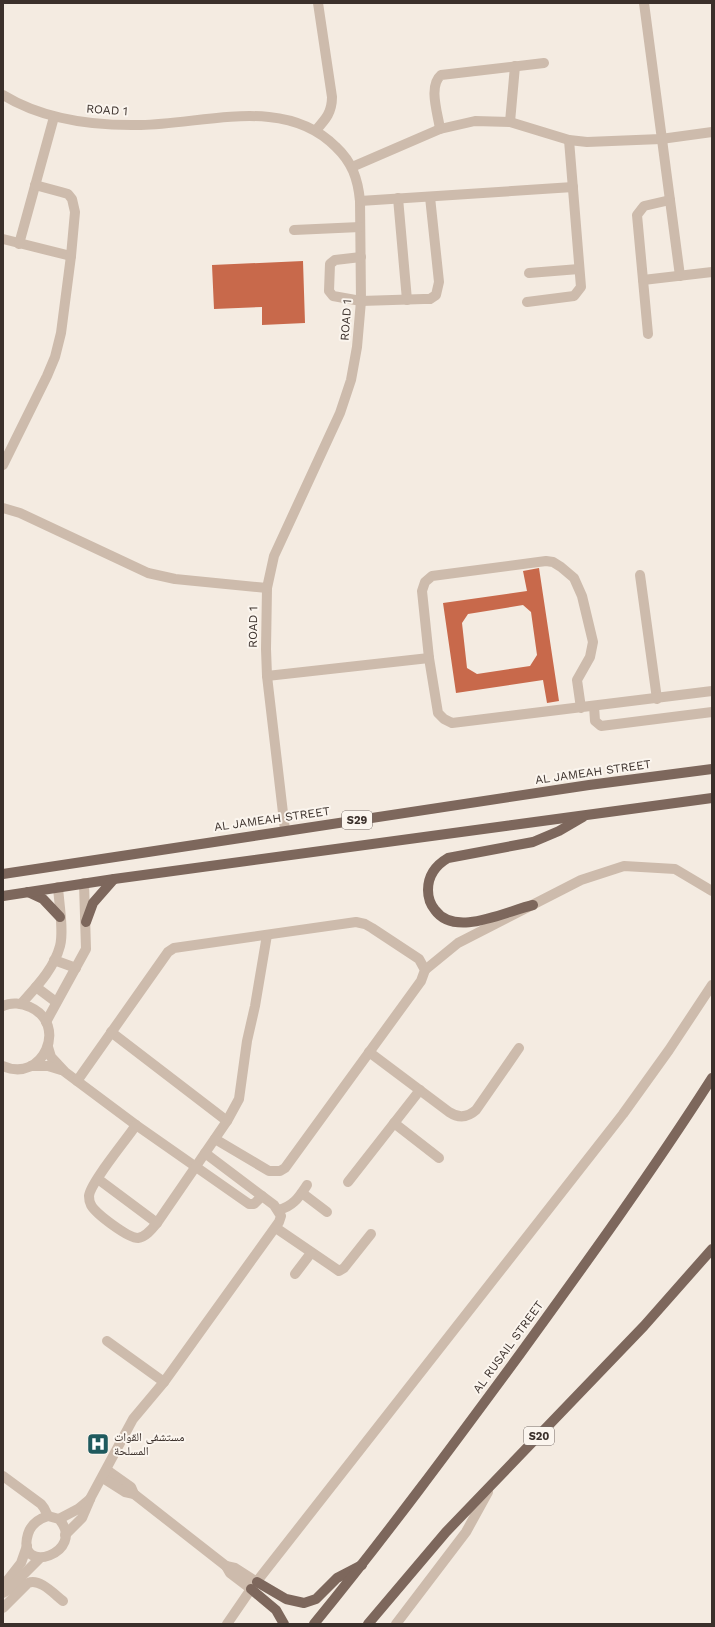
<svg xmlns="http://www.w3.org/2000/svg" width="715" height="1627" font-family="'Work Sans','Noto Naskh Arabic',sans-serif">
<style>
.building{fill:#c8694b;fill-rule:evenodd}
.lines{fill:none;stroke-linecap:round;stroke-linejoin:round}
.minor{stroke:#cdbbac;stroke-width:10}
.major{stroke:#7d675c;stroke-width:10}
.labels{text-anchor:middle;dominant-baseline:central;stroke-width:4;stroke-linejoin:round;paint-order:stroke}
.shield{fill:#fbf5ee;stroke:#756b66;stroke-width:1}
.shield-label{font-size:11px;font-weight:bold;fill:#3b302b}
.street-label{font-size:12px;fill:#3b302b;stroke:#fbf5ee}
.poi-label{font-size:12px;fill:#3b302b;stroke:#fbf5ee;text-anchor:start}
</style>
<rect width="100%" height="100%" fill="#f4ebe1"/>
<g class="building">
<polygon points="303,261 305,323 262,325 262,307 214,309 212,265"/>
<path d="M539 568 559 701 547 703 543 680 456 693 443 603 527 591 523 571ZM523 605 531 612 537 655 530 666 477 674 467 668 462 623 468 614Z"/>
</g>
<g class="lines">
<g class="minor">
<polyline points="644,3 680,276"/>
<path d="M3 95C44 120 94 126 141 125 205 124 285 95 336 147 352 162 358 179 360 201L361 301 357 347 351 380 340 413 274 556 267 588 266 649 267 676 285 830"/>
<polyline points="510,122 515,66"/>
<path d="M440 129C438 114 428 86 441 75L544 63"/>
<path d="M316 130C326 119 332 112 332 97L318 3"/>
<polyline points="352,167 440,129 475,121 510,122 569,140 587,142 661,139 712,132"/>
<polyline points="398,198 407,300"/>
<polyline points="360,201 573,187"/>
<polyline points="294,230 360,227"/>
<polyline points="3,239 71,256"/>
<polyline points="19,244 54,117"/>
<polyline points="361,257 335,260 330,264 329,291 333,296 361,301 424,299 430,299 436,295 439,282 430,197"/>
<polyline points="529,273 579,269"/>
<polyline points="643,280 712,272"/>
<polyline points="527,302 574,296 581,287 569,140"/>
<polyline points="648,334 637,215 644,206 670,200"/>
<polyline points="3,465 47,376 55,357 61,333 71,256 75,212 72,199 68,194 61,192 35,185"/>
<polyline points="3,508 20,513 148,573 175,579 267,588"/>
<polyline points="640,575 657,699"/>
<polyline points="267,676 429,658"/>
<polyline points="594,706 595,721 601,726 712,712"/>
<polyline points="581,708 577,680 590,657 593,642 582,596 574,578 561,567 553,562 546,561 432,576 425,582 422,591 429,658 438,713 444,719 452,723 712,691"/>
<polyline points="54,960 76,968"/>
<polyline points="425,970 458,943 581,880 624,866 675,869 712,891"/>
<polyline points="36,987 56,1002"/>
<path d="M21 1004C36 987 54 969 60 946 64 931 59 903 58 887"/>
<path d="M3 1006C11 1002 22 1003 30 1007 69 1024 43 1084 3 1066"/>
<polyline points="46,1022 86,949 84,883"/>
<polyline points="111,1032 227,1121"/>
<polyline points="48,1047 51,1057 65,1072 136,1125 249,1204 254,1204 262,1196"/>
<path d="M369 1052 449 1112C458 1118 467 1118 476 1110L519 1048"/>
<polyline points="31,1066 48,1066 61,1070"/>
<polyline points="77,1081 168,952 174,948 356,922 365,924 372,928 419,959 425,970 421,981 285,1168 280,1171 269,1171 215,1139"/>
<polyline points="394,1123 439,1158"/>
<path d="M136 1125C127 1139 90 1183 89 1196 89 1199 90 1203 91 1205 96 1214 128 1238 138 1238 146 1237 152 1229 157 1223L227 1121 239 1099 247 1041 255 1006 267 935"/>
<polyline points="98,1179 157,1223"/>
<polyline points="348,1182 420,1090"/>
<polyline points="302,1193 327,1212"/>
<path d="M278 1210C293 1207 299 1197 307 1185"/>
<polyline points="276,1228 339,1271 344,1268 371,1234"/>
<polyline points="295,1274 311,1253"/>
<polyline points="107,1341 164,1382"/>
<polyline points="107,1470 131,1487 134,1494"/>
<polyline points="3,1476 41,1504 44,1508 48,1516"/>
<polyline points="103,1478 125,1492 134,1494 226,1566"/>
<path d="M48 1516 59 1519C88 1553 15 1577 28 1534 31 1524 38 1519 48 1516Z"/>
<polyline points="59,1519 78,1509 90,1499"/>
<polyline points="65,1535 82,1518 91,1497 133,1419 164,1382 279,1222 281,1216 274,1205 205,1153"/>
<polyline points="3,1586 21,1563 27,1546"/>
<polyline points="251,1589 230,1573 226,1566 235,1568 257,1582"/>
<polyline points="3,1593 8,1590 40,1558"/>
<path d="M3 1608 28 1583C40 1578 54 1594 63 1601"/>
<polyline points="227,1624 251,1589 623,1114 669,1050 712,985"/>
<polyline points="396,1624 466,1532 488,1492"/>
</g>
<g class="major">
<polyline points="3,874 589,785 712,769"/>
<polyline points="28,892 43,899 60,917"/>
<polyline points="3,896 114,879 712,798"/>
<path d="M533 905C506 911 455 938 435 910 430 904 428 897 428 890 428 875 436 865 448 858L533 842 559 831 583 817"/>
<polyline points="86,922 93,903 114,879"/>
<polyline points="257,1582 286,1599 304,1603 316,1599 337,1578 362,1565"/>
<polyline points="251,1589 276,1610 284,1624"/>
<path d="M314 1624C386 1536 453 1445 520 1354 586 1263 652 1172 712 1078"/>
<polyline points="368,1624 446,1532 644,1326 712,1249"/>
</g>
</g>
<defs>
<g id="hospital-square" transform="scale(1.15)"><rect x="-9" y="-9" width="18" height="18" rx="4" fill="#1f5a5e" stroke="#fbf5ee"/><path d="M-5-5h3v3.5h4V-5h3V5h-3V1.5h-4V5h-3Z" fill="#fff"/></g>
</defs>
<g fill-rule="evenodd">
<use href="#hospital-square" x="98" y="1444"/>
</g>
<g class="labels">
<g class="shield">
<rect x="342" y="811" width="30" height="18" rx="3"/>
<rect x="524" y="1427" width="30" height="18" rx="3"/>
</g>
<g class="shield-label">
<text x="357" y="820">S29</text>
<text x="539" y="1436">S20</text>
</g>
<g class="street-label">
<text transform="translate(107 110) rotate(4)">ROAD 1</text>
<text transform="translate(346 320) rotate(-86)">ROAD 1</text>
<text transform="translate(253 627) rotate(-89)">ROAD 1</text>
<text transform="translate(593 772) rotate(-8)">AL JAMEAH STREET</text>
<text transform="translate(272 819) rotate(-8)">AL JAMEAH STREET</text>
<text transform="translate(508 1347) rotate(-54)">AL RUSAIL STREET</text>
</g>
<g class="poi-label">
<text x="114" y="1437">مستشفى القوات<tspan x="114" dy="14">المسلحة</tspan></text>
</g>
</g>
<rect width="715" height="1627" fill="none" stroke="#3b302b" stroke-width="8"/>
</svg>
